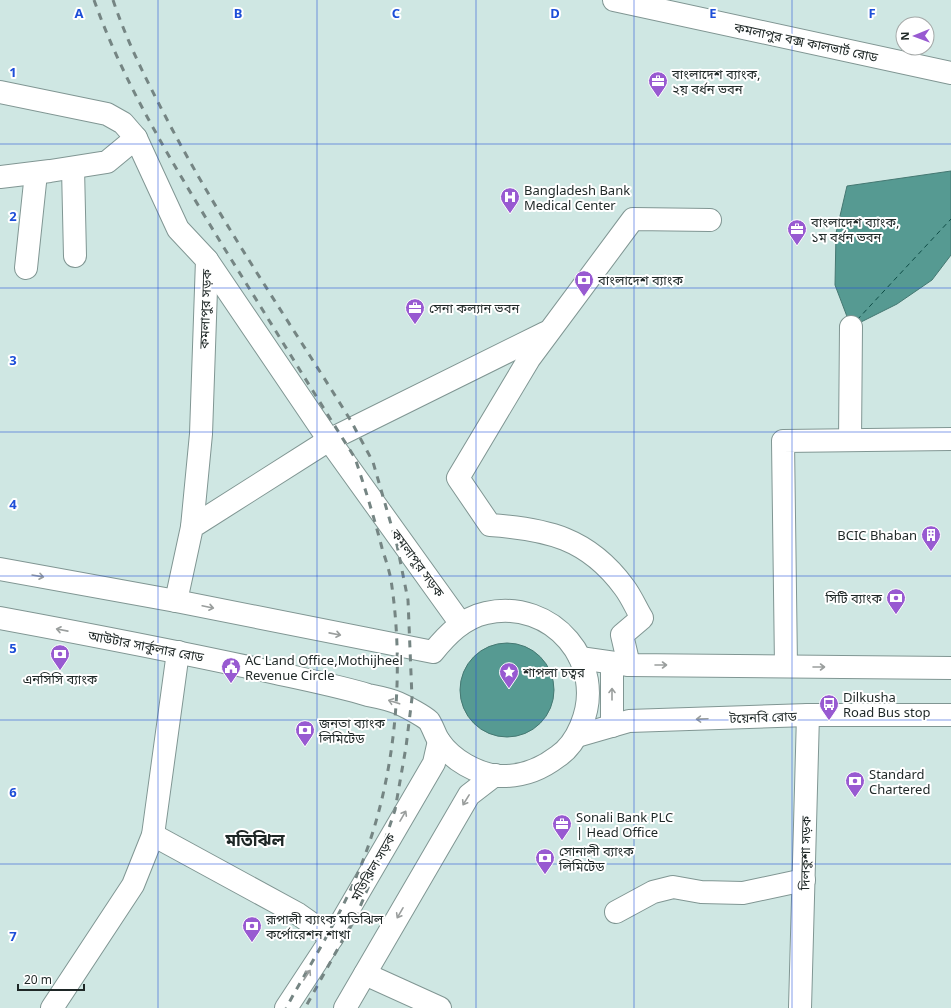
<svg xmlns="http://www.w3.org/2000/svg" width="951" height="1008" font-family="'Noto Sans','Noto Sans Bengali',sans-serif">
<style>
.water{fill:#569a92;stroke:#457872}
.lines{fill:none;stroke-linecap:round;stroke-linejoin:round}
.ferry{stroke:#0e4c46;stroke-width:1;stroke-dasharray:5 4;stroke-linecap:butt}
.minor-casing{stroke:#809693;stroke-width:24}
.major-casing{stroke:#809693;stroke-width:24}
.minor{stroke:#fff;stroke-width:22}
.major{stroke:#fff;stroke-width:22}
.rail{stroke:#758583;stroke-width:3;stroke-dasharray:7 7;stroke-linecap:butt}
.oneway{stroke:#9a9e9d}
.grid{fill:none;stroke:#1d4ed8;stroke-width:1;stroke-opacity:0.55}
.labels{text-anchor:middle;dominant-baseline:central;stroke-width:4;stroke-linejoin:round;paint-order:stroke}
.street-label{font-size:13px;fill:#1e2726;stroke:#fff}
.poi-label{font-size:13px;fill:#1e2726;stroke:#fff;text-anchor:start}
.district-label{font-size:17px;font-weight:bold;fill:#1e2726;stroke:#fff}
.grid-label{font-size:13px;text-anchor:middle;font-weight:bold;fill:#1d4ed8;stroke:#fff;stroke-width:4;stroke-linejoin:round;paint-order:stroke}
</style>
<rect width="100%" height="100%" fill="#cfe7e3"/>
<g class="water">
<polygon points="951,171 951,255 932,280 897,304 851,327 835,285 836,233 847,186"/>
<circle cx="507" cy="690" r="47"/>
</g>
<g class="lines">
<polyline class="ferry" points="857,320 951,219"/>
<g class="minor-casing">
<g id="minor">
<polyline points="614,0 951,73"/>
<polyline points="0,92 107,114 123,123 136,138 178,229 207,260 201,434 192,527"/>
<polyline points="73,168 75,256"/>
<polyline points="0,177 50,171 107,162 136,138"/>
<polyline points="207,260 329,440 461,624"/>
<polyline points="26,268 36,173"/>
<polyline points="850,440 851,327"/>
<polyline points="176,601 192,527 329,440 545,333"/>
<path d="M629 665 622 635 642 618C636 608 631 596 624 587 588 538 547 529 490 525L458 478 529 359 633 219 710 220"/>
<polyline points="786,666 783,441 951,439"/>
<polyline points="153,835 298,914 332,938"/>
<polyline points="616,912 653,892 673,887 701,892 743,893 804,880"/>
<polyline points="365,974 440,1008"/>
<polyline points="52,1008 133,885 153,835 178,652"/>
<polyline points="800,1008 808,715"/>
</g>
</g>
<g class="major-casing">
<g id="major">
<path d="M0 569 176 601 433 652C447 635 463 618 486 613 552 598 608 663 581 726 576 738 568 750 557 757 540 770 521 777 499 776 477 774 452 760 439 741 435 735 433 727 429 721 424 716 405 706 398 703 389 699 378 697 368 695 338 686 307 680 276 673 185 653 92 635 0 618"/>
<polyline points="580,658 629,665 951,668"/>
<polyline points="612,726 612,663"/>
<polyline points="577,736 629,721 808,715 951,715"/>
<polyline points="286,1008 332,938 434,763 439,741"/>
<polyline points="345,1008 469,795 495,775"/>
</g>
</g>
<use href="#minor" class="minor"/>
<use href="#major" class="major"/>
<g class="rail">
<path d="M94 0C125 87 174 165 221 243 266 315 310 387 355 458 365 488 374 517 382 548 385 558 389 569 391 580 405 672 396 776 362 863 342 914 312 961 286 1008"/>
<path d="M113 0C128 45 150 87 172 129 226 230 291 324 351 421L373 462 397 545 408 600 412 698 406 747 395 810 373 876 357 914 305 1008"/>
</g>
</g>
<defs><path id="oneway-shaft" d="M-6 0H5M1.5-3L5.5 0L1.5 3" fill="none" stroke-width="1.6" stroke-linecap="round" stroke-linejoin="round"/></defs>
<g class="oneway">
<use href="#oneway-shaft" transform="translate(38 576) rotate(10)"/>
<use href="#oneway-shaft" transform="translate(208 607) rotate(12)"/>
<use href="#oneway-shaft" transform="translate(62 630) rotate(-169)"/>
<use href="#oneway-shaft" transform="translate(335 634) rotate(11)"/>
<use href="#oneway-shaft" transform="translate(661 665)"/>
<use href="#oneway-shaft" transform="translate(819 667)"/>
<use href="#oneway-shaft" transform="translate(612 694) rotate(-90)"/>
<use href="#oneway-shaft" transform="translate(394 702) rotate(-162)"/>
<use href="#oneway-shaft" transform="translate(702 719) rotate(178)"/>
<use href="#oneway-shaft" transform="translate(466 800) rotate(122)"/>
<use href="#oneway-shaft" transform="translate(403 816) rotate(-60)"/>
<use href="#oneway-shaft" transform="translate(400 913) rotate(120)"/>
<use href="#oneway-shaft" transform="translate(307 975) rotate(-57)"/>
</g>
<path class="grid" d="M158 0V1008M317 0V1008M476 0V1008M634 0V1008M792 0V1008M0 144H951M0 288H951M0 432H951M0 576H951M0 720H951M0 864H951"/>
<defs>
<g id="office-pin" transform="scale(1)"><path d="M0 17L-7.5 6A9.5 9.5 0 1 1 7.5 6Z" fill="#985ad1" stroke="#fff"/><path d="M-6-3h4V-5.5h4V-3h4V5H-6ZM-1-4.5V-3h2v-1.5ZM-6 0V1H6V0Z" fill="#fff"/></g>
<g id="hospital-pin" transform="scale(1)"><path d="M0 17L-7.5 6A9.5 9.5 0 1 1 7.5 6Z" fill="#985ad1" stroke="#fff"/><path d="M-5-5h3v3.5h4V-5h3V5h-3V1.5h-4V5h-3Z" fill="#fff"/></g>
<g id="bank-pin" transform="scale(1)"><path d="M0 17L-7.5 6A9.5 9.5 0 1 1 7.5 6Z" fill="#985ad1" stroke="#fff"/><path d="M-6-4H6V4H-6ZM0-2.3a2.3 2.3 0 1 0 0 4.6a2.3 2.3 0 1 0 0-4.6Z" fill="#fff"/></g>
<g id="building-pin" transform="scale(1)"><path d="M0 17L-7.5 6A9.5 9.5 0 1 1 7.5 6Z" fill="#985ad1" stroke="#fff"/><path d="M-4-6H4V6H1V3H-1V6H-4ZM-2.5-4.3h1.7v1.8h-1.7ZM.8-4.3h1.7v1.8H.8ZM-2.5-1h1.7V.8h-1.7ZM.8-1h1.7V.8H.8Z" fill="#fff"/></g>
<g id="civic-pin" transform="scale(1)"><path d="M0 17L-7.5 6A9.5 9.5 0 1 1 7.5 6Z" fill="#985ad1" stroke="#fff"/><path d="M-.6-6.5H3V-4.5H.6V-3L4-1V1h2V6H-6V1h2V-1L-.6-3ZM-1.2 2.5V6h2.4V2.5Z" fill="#fff"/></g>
<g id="sight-pin" transform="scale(1)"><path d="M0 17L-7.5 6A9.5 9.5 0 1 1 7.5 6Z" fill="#985ad1" stroke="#fff"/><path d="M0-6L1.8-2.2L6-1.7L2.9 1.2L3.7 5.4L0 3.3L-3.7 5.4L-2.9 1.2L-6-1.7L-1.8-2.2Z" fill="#fff"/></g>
<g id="bus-pin" transform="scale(1)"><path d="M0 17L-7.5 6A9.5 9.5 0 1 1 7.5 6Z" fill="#985ad1" stroke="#fff"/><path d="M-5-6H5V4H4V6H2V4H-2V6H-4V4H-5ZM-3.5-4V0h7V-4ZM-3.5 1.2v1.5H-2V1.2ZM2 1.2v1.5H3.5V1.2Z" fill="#fff"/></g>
</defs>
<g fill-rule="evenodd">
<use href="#office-pin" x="658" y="81"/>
<use href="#hospital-pin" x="510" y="197"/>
<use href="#office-pin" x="797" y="229"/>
<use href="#bank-pin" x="584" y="280"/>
<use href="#office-pin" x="415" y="308"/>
<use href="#building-pin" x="931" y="535"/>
<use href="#bank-pin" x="896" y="598"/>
<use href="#bank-pin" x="60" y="654"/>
<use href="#civic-pin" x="231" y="667"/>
<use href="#sight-pin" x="509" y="672"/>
<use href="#bus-pin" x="829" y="704"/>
<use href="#bank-pin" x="305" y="730"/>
<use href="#bank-pin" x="855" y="781"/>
<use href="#office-pin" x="562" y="824"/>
<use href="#bank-pin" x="545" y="858"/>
<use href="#bank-pin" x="252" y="926"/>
</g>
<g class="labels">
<g class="street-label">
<text transform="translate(806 42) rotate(12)">কমলাপুর বক্স কালভার্ট রোড</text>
<text transform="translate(205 309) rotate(-88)">কমলাপুর সড়ক</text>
<text transform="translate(418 563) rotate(54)">কমলাপুর সড়ক</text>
<text transform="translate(146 646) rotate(11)">আউটার সার্কুলার রোড</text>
<text transform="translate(763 717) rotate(-2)">টয়েনবি রোড</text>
<text transform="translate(805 853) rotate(-89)">দিলকুশা সড়ক</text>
<text transform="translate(373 867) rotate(-60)">মতিঝিল সড়ক</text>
</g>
<g class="poi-label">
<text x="672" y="74">বাংলাদেশ ব্যাংক,<tspan x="672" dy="15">২য় বর্ধন ভবন</tspan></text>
<text x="524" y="190">Bangladesh Bank<tspan x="524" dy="15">Medical Center</tspan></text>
<text x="811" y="222">বাংলাদেশ ব্যাংক,<tspan x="811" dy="15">১ম বর্ধন ভবন</tspan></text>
<text x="598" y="280">বাংলাদেশ ব্যাংক</text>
<text x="429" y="308">সেনা কল্যান ভবন</text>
<text x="917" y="535" text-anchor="end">BCIC Bhaban</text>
<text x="882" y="598" text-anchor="end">সিটি ব্যাংক</text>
<text x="245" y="660">AC Land Office,Mothijheel<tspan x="245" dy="15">Revenue Circle</tspan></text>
<text x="523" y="672">শাপলা চত্বর</text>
<text x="60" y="679" text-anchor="middle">এনসিসি ব্যাংক</text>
<text x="843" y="697">Dilkusha<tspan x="843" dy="15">Road Bus stop</tspan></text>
<text x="319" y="723">জনতা ব্যাংক<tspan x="319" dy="15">লিমিটেড</tspan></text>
<text x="869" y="774">Standard<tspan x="869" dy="15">Chartered</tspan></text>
<text x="576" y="817">Sonali Bank PLC<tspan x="576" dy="15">| Head Office</tspan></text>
<text x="559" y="851">সোনালী ব্যাংক<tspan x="559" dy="15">লিমিটেড</tspan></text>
<text x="266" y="919">রূপালী ব্যাংক মতিঝিল<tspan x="266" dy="15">কর্পোরেশন শাখা</tspan></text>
</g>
<g class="district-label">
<text x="255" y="839">মতিঝিল</text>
</g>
</g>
<g class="grid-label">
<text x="79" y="18">A</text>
<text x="238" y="18">B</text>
<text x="396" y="18">C</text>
<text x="555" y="18">D</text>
<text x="713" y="18">E</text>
<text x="872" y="18">F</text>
<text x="13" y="77">1</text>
<text x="13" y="221">2</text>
<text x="13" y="365">3</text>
<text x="13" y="509">4</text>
<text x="13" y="653">5</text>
<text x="13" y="797">6</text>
<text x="13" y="941">7</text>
</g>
<g transform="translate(915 36) rotate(269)"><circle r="19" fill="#ffffff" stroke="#a5a9a8"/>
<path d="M0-3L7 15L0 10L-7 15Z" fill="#985ad1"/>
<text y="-6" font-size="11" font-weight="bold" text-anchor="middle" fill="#1e2726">N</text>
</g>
<path d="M18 984v6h66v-6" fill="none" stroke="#1e2726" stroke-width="2"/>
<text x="24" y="984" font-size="12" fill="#1e2726" stroke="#ffffff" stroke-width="3" paint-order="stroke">20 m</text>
</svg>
